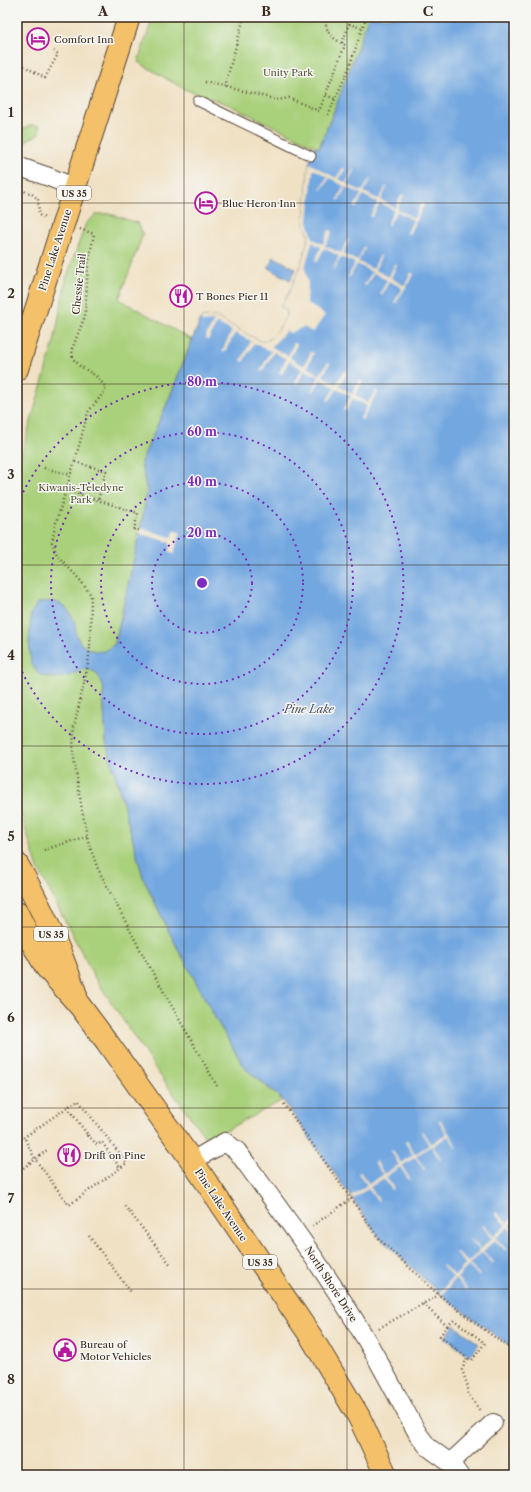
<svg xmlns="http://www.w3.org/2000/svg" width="531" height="1492" font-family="'Libre Caslon Text',serif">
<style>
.green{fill:#a9d07a;stroke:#727d4c}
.water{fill:#73a7e0;stroke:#57687f}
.pier{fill:#f0e1c4}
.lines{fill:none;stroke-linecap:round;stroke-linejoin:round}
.service-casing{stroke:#564537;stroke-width:11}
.minor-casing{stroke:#564537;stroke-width:20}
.primary-casing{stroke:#564537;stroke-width:24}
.path{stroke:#564537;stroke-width:2.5;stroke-dasharray:1 3;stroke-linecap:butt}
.service{stroke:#fff;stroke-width:9}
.minor{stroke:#fff;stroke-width:18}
.primary{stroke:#f4c16a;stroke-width:22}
.grid{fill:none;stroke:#3b2a1e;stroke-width:1;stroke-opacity:0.55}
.ring{fill:none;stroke:#7b2cbf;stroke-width:2;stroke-dasharray:2 4}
.labels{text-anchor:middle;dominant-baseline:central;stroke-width:3;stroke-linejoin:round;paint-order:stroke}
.shield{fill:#f6f6f2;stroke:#73675e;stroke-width:1}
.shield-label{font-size:9px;font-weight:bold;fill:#3b2a1e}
.poi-label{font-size:10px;fill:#3b2a1e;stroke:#f6f6f2;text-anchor:start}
.park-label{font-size:10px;fill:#565435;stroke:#f6f6f2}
.street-label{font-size:10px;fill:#3b2a1e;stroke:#f6f6f2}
.water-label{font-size:11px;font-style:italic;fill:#4f5662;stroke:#f6f6f2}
.centre{fill:#7b2cbf;stroke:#f6f6f2;stroke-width:2}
.ring-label{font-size:12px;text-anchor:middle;font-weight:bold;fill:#7b2cbf;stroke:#f6f6f2;stroke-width:3;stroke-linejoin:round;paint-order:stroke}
.neatline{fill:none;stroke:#3b2a1e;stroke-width:1.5}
.grid-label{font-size:13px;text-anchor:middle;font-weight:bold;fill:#3b2a1e}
</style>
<rect width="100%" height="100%" fill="#f6f6f2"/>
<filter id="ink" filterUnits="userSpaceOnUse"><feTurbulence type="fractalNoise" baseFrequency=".025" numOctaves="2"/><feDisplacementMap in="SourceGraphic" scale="8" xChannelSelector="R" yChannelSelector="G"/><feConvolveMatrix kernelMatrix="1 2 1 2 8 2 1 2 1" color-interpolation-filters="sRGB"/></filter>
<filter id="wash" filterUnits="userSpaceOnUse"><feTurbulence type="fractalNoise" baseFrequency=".012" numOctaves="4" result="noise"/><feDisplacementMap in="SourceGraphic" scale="16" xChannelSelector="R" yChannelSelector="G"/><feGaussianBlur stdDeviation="0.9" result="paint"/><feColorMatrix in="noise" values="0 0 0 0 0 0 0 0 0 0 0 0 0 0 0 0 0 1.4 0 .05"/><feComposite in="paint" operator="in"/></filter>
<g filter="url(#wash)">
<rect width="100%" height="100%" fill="#f0e1c4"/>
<g class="green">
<polygon points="153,17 368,17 348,76 319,148 227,104 184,89 138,62"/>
<path d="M32 125 39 126C41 136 36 136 27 140L25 144 20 146 17 145 18 131Z"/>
<polygon points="97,214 110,214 138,223 143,234 119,299 192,340 169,399 141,462 147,492 140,531 115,644 108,663 103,694 106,741 143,877 168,930 217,1021 245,1068 283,1100 207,1140 157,1071 95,978 38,869 17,802 17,469 54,342 66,279 86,223"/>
</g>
<g class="water">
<path d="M368 17H514V1349L440 1294 379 1237 283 1100 245 1068 217 1021 168 930 143 877 106 741 103 694 104 689 97 673 91 670 82 669 70 676 53 678 40 675 31 664 29 642 31 615 37 603C56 599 66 602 74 621 76 626 75 633 78 639 82 648 95 653 104 651 108 650 111 646 115 644L140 531 147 492 141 462 169 399 201 318 215 317 262 342C275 340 281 325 287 314L286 309 281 307 290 291 301 265 309 237 304 220 309 163 315 147 319 148C337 105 353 61 368 17Z"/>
<polygon points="274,257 296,269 290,280 268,268"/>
<polygon points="454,1325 479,1344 469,1356 445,1338"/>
</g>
<g class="pier">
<polygon points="309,163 336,178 343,168 345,169 339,179 346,183 353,169 354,170 347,184 361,191 363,190 370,178 371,179 364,192 378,199 380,198 386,186 387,187 381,200 395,208 402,194 404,195 397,209 414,218 421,203 424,205 409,234 407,233 413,220 397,211 389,225 387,224 394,210 380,203 372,217 370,216 377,204 377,202 363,195 356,208 354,207 361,195 360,193 346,187 339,200 337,200 344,186 330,178 321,190 320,189 328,177 316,170 313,170 308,221 313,239 323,244 329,230 332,232 325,246 341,253 348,239 349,240 343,254 357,261 364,247 365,248 358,262 373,269 380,255 381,256 375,270 389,277 395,263 397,264 391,278 403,285 405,285 411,273 414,274 396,303 394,302 402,290 401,287 389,281 382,295 380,294 387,280 374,273 366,286 364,285 372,272 357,264 350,277 348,277 355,263 341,257 334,270 333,270 339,256 324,248 317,262 315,261 321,247 312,242 305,267 308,284 307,303 325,315 313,332 303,327 290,333 286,331 272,346 272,347 288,356 294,343 297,344 290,358 304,366 311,352 314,353 307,367 320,375 328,362 330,363 323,376 336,384 344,371 347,373 339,386 352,394 360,380 363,382 355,395 368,403 376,390 378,391 362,420 360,419 367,406 353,398 346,411 343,410 351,396 337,389 329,401 327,400 335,387 321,379 313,392 311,391 319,377 305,370 297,384 295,382 302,369 289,361 282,374 279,373 286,359 274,352 262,372 260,371 271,351 254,343 243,362 241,361 251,341 235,333 224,353 222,351 232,331 217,323 208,340 205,338 214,321 202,322 201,318 215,317 262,342 268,341 279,329 287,314 286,309 281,307 290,291 301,265 309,237 304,220"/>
<polygon points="140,528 171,537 173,536 174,531 180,532 174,554 169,552 170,545 169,542 139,533"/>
<polygon points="440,1119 458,1148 457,1148 448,1136 433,1146 441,1159 440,1160 431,1146 416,1156 425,1169 424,1170 415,1157 402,1166 410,1179 409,1180 400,1167 386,1176 394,1189 392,1190 384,1178 370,1187 379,1200 377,1201 368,1188 353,1199 351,1196 367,1185 358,1173 360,1172 369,1184 383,1175 374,1162 376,1161 384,1174 399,1165 391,1151 392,1150 401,1163 413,1155 405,1142 407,1141 415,1154 429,1145 421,1132 422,1131 431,1144 447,1134 439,1121"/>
<polygon points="496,1212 508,1223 514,1217 514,1221 510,1225 514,1230 514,1232 508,1227 496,1238 507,1250 506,1251 495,1240 483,1251 494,1262 492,1263 482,1252 469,1264 480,1275 479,1276 468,1266 457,1278 467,1289 466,1290 455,1279 442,1295 439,1293 453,1277 442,1266 443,1265 455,1276 466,1264 455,1253 456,1252 468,1262 480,1250 469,1239 470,1238 481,1249 492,1238 482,1226 483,1225 494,1236 506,1225 495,1214"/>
</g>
</g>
<g filter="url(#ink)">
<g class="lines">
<g class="service-casing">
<polyline id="service" points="198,101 311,156"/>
</g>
<g class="minor-casing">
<g id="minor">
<polyline points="17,166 49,177 76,188"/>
<path d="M192 1161 225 1142 237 1151C281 1211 326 1271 364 1336 383 1368 400 1402 418 1434L428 1447 450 1463 459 1475"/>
<polyline points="450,1463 493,1423"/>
</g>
</g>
<g class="primary-casing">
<g id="primary">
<polyline points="17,369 129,17"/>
<path d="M17 864C40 904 61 952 76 995"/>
<polyline points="17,913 32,943 46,967 80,1006 107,1042 192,1161 310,1335 359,1417 386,1475"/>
</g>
</g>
<g class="path">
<path d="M244 17 226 82 227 87 278 100 289 98 319 111 345 45C331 37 326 34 325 17"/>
<polyline points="349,24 362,28"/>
<polyline points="342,43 352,17"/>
<polyline points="17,62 45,78 58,54 54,51"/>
<polyline points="205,82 227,87"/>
<polyline points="326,95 335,99"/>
<polyline points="328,115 349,68 366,17"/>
<polyline points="17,189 32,194 38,199 39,215 45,218"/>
<polyline points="80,229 94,234 88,265 85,316 72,349 73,359 80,366 96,376 105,386 105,391 88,412 76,457 55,526 52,542 57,555 80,580 91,595 90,648 87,670 74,727 73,752 82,810 88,841 98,869 144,957 217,1086"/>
<polyline points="75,462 106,471 98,500"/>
<polyline points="44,468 71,475"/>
<polyline points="66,490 138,513 134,529 140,531"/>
<polyline points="44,850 87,836"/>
<polyline points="284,1104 380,1240 439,1295 490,1334 514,1351"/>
<polyline points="67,1107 88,1135 85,1137"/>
<polyline points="88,1135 97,1145 102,1142 120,1168"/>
<polyline points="20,1140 78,1100 127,1163 69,1205 35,1159 24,1137"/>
<polyline points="17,1173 47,1150"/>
<polyline points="125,1206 170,1264"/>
<polyline points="312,1226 352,1198"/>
<polyline points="89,1236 131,1292"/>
<polyline points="423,1304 447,1326 440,1336 467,1358 462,1370 468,1387 468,1394 481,1412"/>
<polyline points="447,1326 454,1320 485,1343 472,1360 467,1358"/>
<polyline points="379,1328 439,1295"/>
</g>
<use href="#service" class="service"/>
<use href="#minor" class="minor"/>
<use href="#primary" class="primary"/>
</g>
</g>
<path class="grid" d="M184 17V1475M347 17V1475M17 203H514M17 384H514M17 565H514M17 746H514M17 927H514M17 1108H514M17 1289H514"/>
<g class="ring">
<circle cx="202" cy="583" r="50"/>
<circle cx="202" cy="583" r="101"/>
<circle cx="202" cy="583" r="151"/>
<path d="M18 503A201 201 0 1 1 18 663"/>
</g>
<defs>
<g id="hotel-ring" transform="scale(1.15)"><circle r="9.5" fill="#f6f6f2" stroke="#b5179e" stroke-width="1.5"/><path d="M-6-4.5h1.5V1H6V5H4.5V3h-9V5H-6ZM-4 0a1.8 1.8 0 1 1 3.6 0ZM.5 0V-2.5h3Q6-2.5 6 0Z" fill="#b5179e"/></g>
<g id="restaurant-ring" transform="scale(1.15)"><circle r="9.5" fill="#f6f6f2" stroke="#b5179e" stroke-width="1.5"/><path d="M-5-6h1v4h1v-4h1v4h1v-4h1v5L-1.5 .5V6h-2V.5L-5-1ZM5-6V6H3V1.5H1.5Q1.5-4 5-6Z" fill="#b5179e"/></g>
<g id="civic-ring" transform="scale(1.15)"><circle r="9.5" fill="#f6f6f2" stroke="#b5179e" stroke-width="1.5"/><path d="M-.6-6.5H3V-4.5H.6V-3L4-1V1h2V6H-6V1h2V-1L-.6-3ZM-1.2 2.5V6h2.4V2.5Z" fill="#b5179e"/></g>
</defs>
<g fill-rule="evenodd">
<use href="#hotel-ring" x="38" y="39"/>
<use href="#hotel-ring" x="206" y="203"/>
<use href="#restaurant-ring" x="181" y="296"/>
<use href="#restaurant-ring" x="69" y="1155"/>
<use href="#civic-ring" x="65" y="1350"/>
</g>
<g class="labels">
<g class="shield">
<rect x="57" y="186" width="34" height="14" rx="3"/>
<rect x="34" y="927" width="34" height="14" rx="3"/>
<rect x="243" y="1255" width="34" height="14" rx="3"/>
</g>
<g class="shield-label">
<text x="74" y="193">US 35</text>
<text x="51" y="934">US 35</text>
<text x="260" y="1262">US 35</text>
</g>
<g class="poi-label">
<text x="54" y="39">Comfort Inn</text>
<text x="222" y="203">Blue Heron Inn</text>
<text x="196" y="296">T Bones Pier 11</text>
<text x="84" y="1155">Drift on Pine</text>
<text x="80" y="1344">Bureau of<tspan x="80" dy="12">Motor Vehicles</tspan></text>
</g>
<g class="park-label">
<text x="288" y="72">Unity Park</text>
<text x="81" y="487">Kiwanis-Teledyne<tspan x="81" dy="12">Park</tspan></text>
</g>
<g class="street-label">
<text transform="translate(55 250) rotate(-72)">Pine Lake Avenue</text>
<text transform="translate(79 284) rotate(-84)">Chessie Trail</text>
<text transform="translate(221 1205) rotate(56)">Pine Lake Avenue</text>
<text transform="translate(331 1284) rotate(57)">North Shore Drive</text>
</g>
<g class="water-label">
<text x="309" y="709">Pine Lake</text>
</g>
</g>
<circle cx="202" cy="583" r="6" class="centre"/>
<g class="ring-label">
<text x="202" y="386">80 m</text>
<text x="202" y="436">60 m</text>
<text x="202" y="486">40 m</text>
<text x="202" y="537">20 m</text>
</g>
<rect width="531" height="1492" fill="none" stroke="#f6f6f2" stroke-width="44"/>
<rect x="22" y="22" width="487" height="1448" class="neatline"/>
<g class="grid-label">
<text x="103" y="16">A</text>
<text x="266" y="16">B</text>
<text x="428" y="16">C</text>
<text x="11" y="117">1</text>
<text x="11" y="298">2</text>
<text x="11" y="479">3</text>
<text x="11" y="660">4</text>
<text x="11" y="841">5</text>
<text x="11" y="1022">6</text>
<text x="11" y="1203">7</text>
<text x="11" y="1384">8</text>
</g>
</svg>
